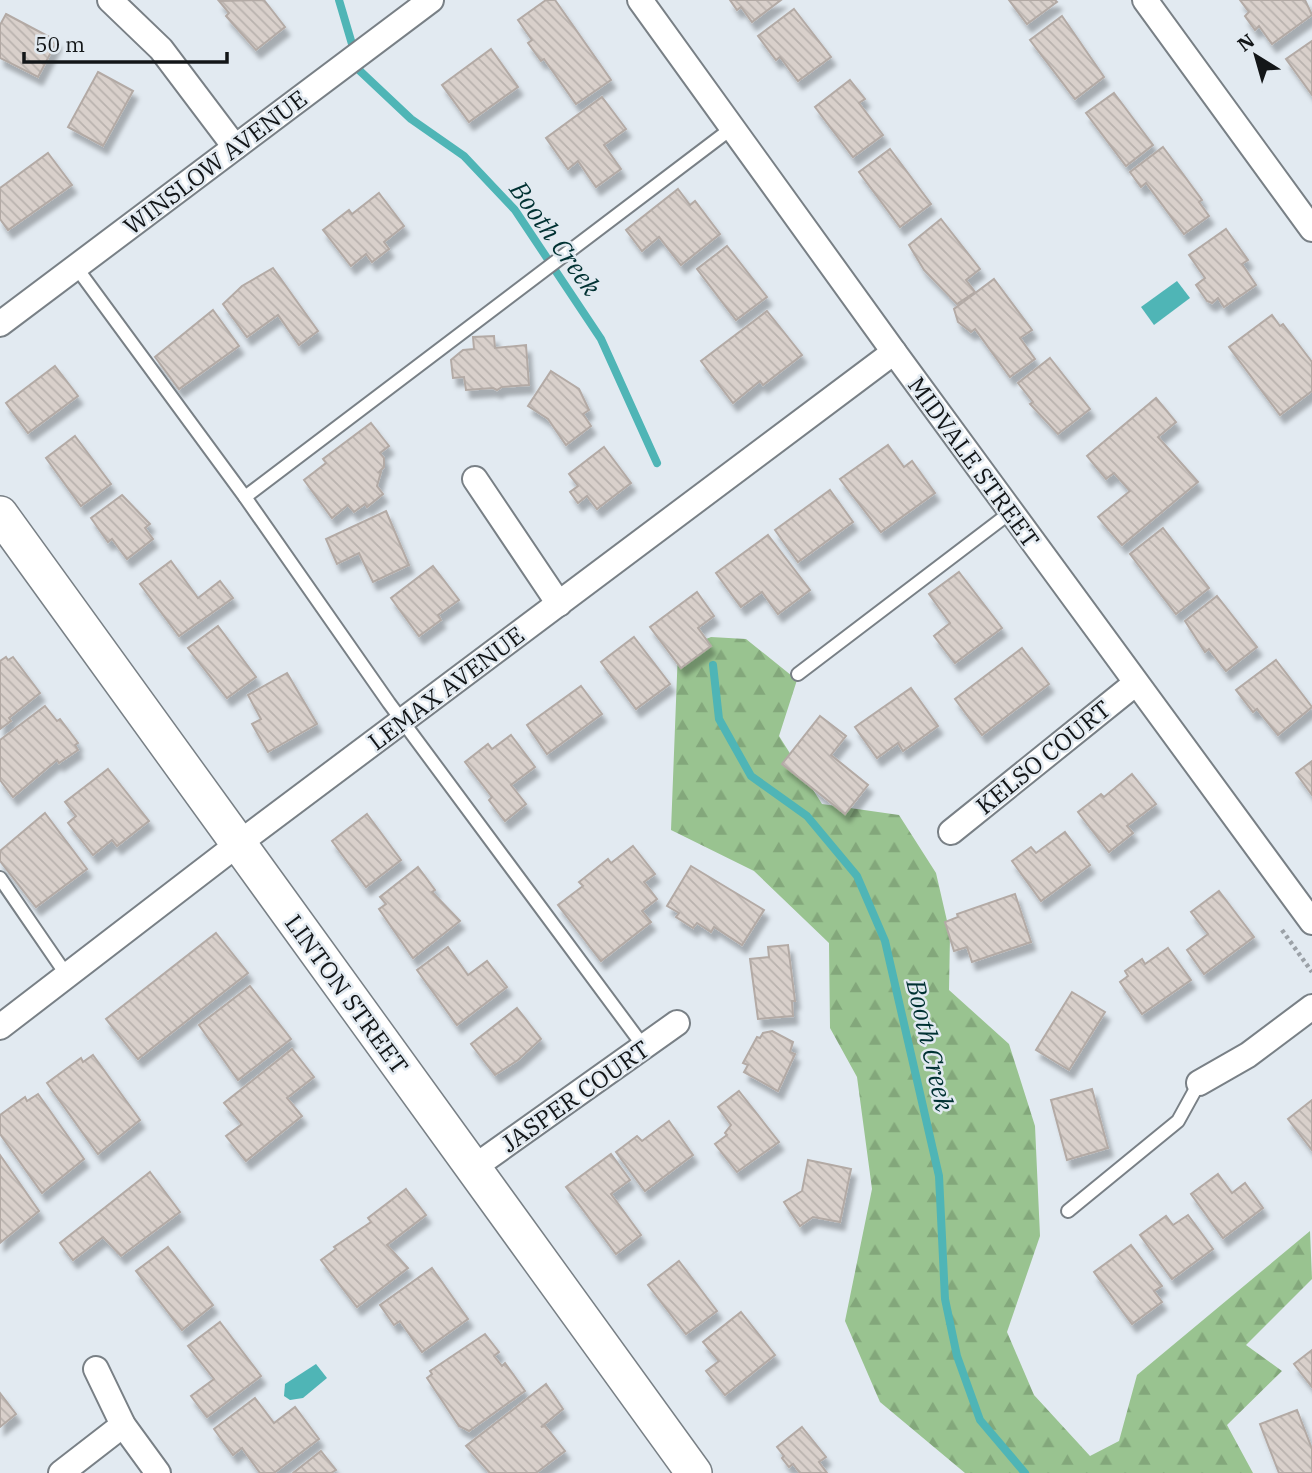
<svg xmlns="http://www.w3.org/2000/svg" width="1312" height="1473" font-family="'IBM Plex Serif',serif">
<style>
.forest{fill:url(#forest-firs)}
.water{fill:#4fb5b6}
.lines{fill:none;stroke-linecap:round;stroke-linejoin:round}
.stream{stroke:#4fb5b6;stroke-width:8}
.building{fill:url(#building-back-hatch);stroke:#b3aaa5;stroke-width:2;filter:url(#shadow)}
.lane-casing{stroke:#798086;stroke-width:16}
.street-casing{stroke:#798086;stroke-width:28}
.secondary-casing{stroke:#798086;stroke-width:38}
.path{stroke:#9ba1a7;stroke-width:4.5;stroke-dasharray:3.5 3.5;stroke-linecap:butt}
.lane{stroke:#fff;stroke-width:12}
.street{stroke:#fff;stroke-width:24}
.secondary{stroke:#fff;stroke-width:35}
.labels{text-anchor:middle;dominant-baseline:central;stroke-width:5;stroke-linejoin:round;paint-order:stroke}
.street-label{font-size:24px;fill:#131618;stroke:#e2eaf1}
.water-label{font-size:26px;font-style:italic;fill:#003132;stroke:#e2eaf1}
</style>
<defs>
<pattern id="forest-firs" width="22" height="20" patternUnits="userSpaceOnUse" patternTransform="scale(1.75)"><rect width="22" height="20" fill="#99c390"/><path d="M5 1l3.5 6h-7zM16 11l3.5 6h-7z" fill="#83a77b"/></pattern>
<pattern id="building-back-hatch" width="6" height="6" patternUnits="userSpaceOnUse" patternTransform="scale(1.75)"><rect width="6" height="6" fill="#d9d0cb"/><path d="M-1 5l2 2M0 0l6 6M5-1l2 2" fill="none" stroke="#b9b2ae"/></pattern>
<filter id="shadow"><feDropShadow dx="4.5" dy="8" stdDeviation="2" flood-color="#0004"/></filter>
</defs>
<rect width="100%" height="100%" fill="#e2eaf1"/>
<polygon class="forest" points="711,637 746,639 797,680 779,736 822,804 899,815 936,873 950,934 949,990 1009,1044 1035,1126 1040,1236 1007,1332 1034,1395 1090,1456 1119,1441 1137,1375 1310,1231 1312,1279 1246,1345 1282,1371 1227,1425 1253,1473 965,1473 880,1402 845,1321 872,1189 857,1077 830,1028 829,943 754,871 671,830 678,650"/>
<g class="water">
<polygon points="1177,281 1190,298 1154,325 1141,307"/>
<polygon points="316,1364 327,1378 303,1398 290,1400 284,1396 285,1384"/>
</g>
<g class="lines">
<g class="stream">
<polyline points="339,0 360,71 411,119 464,156 515,210 601,339 657,463"/>
<polyline points="713,665 719,719 751,776 807,816 857,876 885,941 939,1176 945,1299 957,1356 980,1420 1025,1473"/>
</g>
</g>
<g class="building">
<polygon points="264,0 285,27 256,50 226,16 229,13 219,1"/>
<polygon points="546,0 555,0 611,80 576,104 544,59 541,61 528,43 532,40 518,20"/>
<polygon points="730,0 781,0 752,22 741,7 737,10"/>
<polygon points="1009,0 1055,0 1057,2 1027,24"/>
<polygon points="1240,0 1305,0 1312,15 1272,44 1259,26 1255,30 1245,16 1249,12"/>
<polygon points="794,9 831,57 798,81 780,57 776,60 758,36"/>
<polygon points="6,14 57,41 38,77 0,58 0,25"/>
<polygon points="1062,16 1104,77 1075,99 1030,40"/>
<polygon points="1312,41 1312,95 1286,59"/>
<polygon points="491,49 518,87 469,122 442,85"/>
<polygon points="98,72 133,91 103,146 68,127"/>
<polygon points="850,80 865,99 859,103 883,135 853,157 815,107"/>
<polygon points="1114,93 1153,145 1126,166 1086,113"/>
<polygon points="602,97 626,129 604,145 621,169 596,187 578,161 568,169 546,138"/>
<polygon points="1163,147 1202,200 1199,202 1209,216 1184,234 1146,183 1141,187 1130,172"/>
<polygon points="890,149 931,204 900,227 859,172"/>
<polygon points="48,153 72,185 8,230 0,219 0,188"/>
<polygon points="678,189 690,205 695,201 720,234 681,265 659,237 642,251 626,230"/>
<polygon points="379,193 404,226 384,242 389,249 372,262 366,254 351,266 323,230 349,210 352,214"/>
<polygon points="941,219 980,269 966,280 975,292 957,304 924,270 909,245"/>
<polygon points="1226,229 1248,260 1242,264 1256,285 1224,307 1218,298 1212,303 1207,301 1196,285 1205,278 1189,255"/>
<polygon points="727,246 767,297 736,320 697,269"/>
<polygon points="273,268 318,331 299,345 278,315 247,337 223,304 242,286"/>
<polygon points="994,279 1032,330 1020,338 1035,359 1010,377 975,329 971,332 958,322 954,309"/>
<polygon points="213,310 239,346 179,389 155,357"/>
<polygon points="767,311 802,355 763,385 760,381 733,403 701,361"/>
<polygon points="1272,315 1280,326 1283,324 1312,362 1312,391 1280,415 1229,347"/>
<polygon points="494,336 495,348 526,345 529,385 502,387 497,390 493,388 466,390 464,377 453,378 451,360 463,350 474,349 473,337"/>
<polygon points="1050,358 1090,409 1058,434 1030,404 1033,402 1018,383"/>
<polygon points="55,366 78,396 28,433 6,403"/>
<polygon points="551,371 579,389 589,410 583,414 591,426 566,445 548,419 528,406"/>
<polygon points="1156,398 1176,422 1158,437 1198,482 1122,545 1098,517 1130,491 1114,473 1106,479 1087,456"/>
<polygon points="371,423 389,446 380,453 384,458 384,467 379,472 381,472 377,486 383,494 367,507 365,504 354,512 348,505 332,518 304,480 326,463 323,459"/>
<polygon points="75,436 111,484 81,506 46,458"/>
<polygon points="888,445 904,467 912,461 935,493 881,532 840,479"/>
<polygon points="604,447 631,483 597,509 587,496 578,503 570,492 578,486 569,474"/>
<polygon points="830,490 853,522 798,562 775,530"/>
<polygon points="122,495 150,524 145,528 153,539 127,559 112,539 108,542 91,518"/>
<polygon points="386,511 409,565 373,582 359,553 337,564 326,539"/>
<polygon points="1163,528 1209,588 1176,614 1130,554"/>
<polygon points="768,535 810,590 778,614 762,592 741,607 716,573"/>
<polygon points="171,561 198,598 220,581 233,598 179,636 140,584"/>
<polygon points="433,566 459,600 438,615 441,620 419,636 391,598"/>
<polygon points="959,572 1002,628 955,663 934,636 950,623 929,594"/>
<polygon points="697,592 714,616 698,628 711,646 681,668 650,627"/>
<polygon points="1217,596 1257,647 1226,671 1209,649 1205,652 1185,621"/>
<polygon points="218,626 256,677 227,698 188,648"/>
<polygon points="634,637 670,684 636,709 601,662"/>
<polygon points="1022,648 1049,684 982,735 955,699"/>
<polygon points="6,657 8,660 13,657 40,693 9,718 11,721 0,729 0,661"/>
<polygon points="1276,660 1312,707 1278,735 1257,709 1253,712 1236,690"/>
<polygon points="287,673 317,724 268,752 252,724 261,719 248,695"/>
<polygon points="581,686 602,714 547,754 527,725"/>
<polygon points="911,688 938,726 903,751 898,743 877,758 855,727"/>
<polygon points="45,706 57,721 60,719 78,743 75,745 78,750 59,763 57,760 13,797 0,780 0,740"/>
<polygon points="820,716 846,736 831,755 868,785 845,814 782,764"/>
<polygon points="511,735 535,767 511,785 526,804 505,821 489,800 492,797 465,762 488,744 492,749"/>
<polygon points="1312,761 1312,795 1296,773"/>
<polygon points="108,769 149,821 117,846 112,840 93,855 68,823 76,816 65,802"/>
<polygon points="1132,774 1156,804 1127,826 1133,833 1109,852 1078,812 1101,794 1104,797"/>
<polygon points="45,813 87,869 36,907 0,861 0,851"/>
<polygon points="367,814 401,860 366,887 332,841"/>
<polygon points="1065,832 1090,865 1041,901 1012,861 1031,847 1036,853"/>
<polygon points="633,846 655,874 644,882 657,899 642,911 651,922 601,961 558,905 583,886 579,882 608,859 611,863"/>
<polygon points="691,866 764,910 742,945 714,927 711,932 697,923 693,928 676,917 679,913 667,906"/>
<polygon points="418,867 435,890 432,892 460,921 413,958 379,909 386,904 380,897"/>
<polygon points="1219,891 1254,937 1204,974 1187,950 1208,934 1191,912"/>
<polygon points="1015,894 1031,942 972,962 967,947 954,951 945,922 958,917 957,914"/>
<polygon points="216,933 248,973 138,1059 106,1019"/>
<polygon points="788,945 795,1001 792,1001 793,1016 758,1019 750,959 769,957 768,947"/>
<polygon points="448,947 468,975 487,961 507,987 457,1025 417,970"/>
<polygon points="1168,948 1191,980 1142,1014 1120,982 1128,976 1125,971 1142,959 1145,964"/>
<polygon points="250,986 291,1039 238,1080 199,1025"/>
<polygon points="1072,992 1105,1012 1069,1070 1036,1050"/>
<polygon points="517,1008 541,1039 518,1060 495,1075 471,1044"/>
<polygon points="772,1031 793,1042 790,1052 795,1054 778,1091 744,1072 748,1065 743,1063 757,1037 760,1038 763,1033"/>
<polygon points="292,1049 314,1077 287,1098 302,1116 246,1161 226,1136 242,1124 224,1103"/>
<polygon points="93,1055 140,1120 98,1154 47,1083 81,1058 83,1062"/>
<polygon points="1092,1089 1108,1148 1067,1160 1051,1100"/>
<polygon points="739,1091 779,1142 737,1172 715,1144 727,1135 725,1133 731,1125 718,1107"/>
<polygon points="38,1094 84,1159 42,1193 0,1134 0,1115 25,1097 27,1101"/>
<polygon points="1312,1100 1312,1150 1288,1119"/>
<polygon points="669,1121 693,1155 645,1191 616,1152 637,1136 642,1141"/>
<polygon points="611,1154 630,1180 611,1194 641,1235 616,1254 566,1187"/>
<polygon points="0,1155 39,1211 0,1243"/>
<polygon points="808,1160 851,1169 840,1222 813,1217 800,1226 784,1202 802,1191"/>
<polygon points="150,1172 180,1212 121,1256 103,1237 73,1260 60,1243"/>
<polygon points="1218,1174 1232,1193 1245,1183 1263,1208 1223,1238 1191,1194"/>
<polygon points="406,1189 426,1215 387,1245 408,1268 357,1307 321,1260 336,1249 334,1247 371,1222 368,1218"/>
<polygon points="1188,1215 1213,1249 1172,1279 1140,1235 1166,1216 1173,1225"/>
<polygon points="1131,1245 1162,1286 1154,1291 1162,1302 1132,1324 1094,1272"/>
<polygon points="168,1247 213,1305 182,1330 136,1271"/>
<polygon points="679,1261 717,1311 686,1334 648,1285"/>
<polygon points="432,1268 468,1319 422,1352 400,1321 394,1325 380,1305"/>
<polygon points="741,1312 775,1355 725,1395 706,1371 719,1361 703,1342"/>
<polygon points="220,1322 261,1376 207,1417 191,1396 214,1379 188,1346"/>
<polygon points="485,1334 499,1352 494,1356 502,1366 505,1363 525,1391 469,1431 459,1426 427,1378 432,1374 430,1371"/>
<polygon points="1312,1350 1312,1387 1294,1364"/>
<polygon points="546,1384 563,1409 541,1427 545,1426 565,1451 536,1473 490,1473 466,1446"/>
<polygon points="0,1393 16,1414 0,1427"/>
<polygon points="255,1398 274,1423 295,1407 319,1439 274,1473 260,1473 242,1448 233,1455 214,1429"/>
<polygon points="1297,1410 1312,1449 1312,1473 1279,1473 1260,1424"/>
<polygon points="802,1427 826,1457 819,1462 827,1473 800,1473 793,1464 789,1467 782,1458 784,1456 777,1447"/>
<polygon points="321,1451 336,1470 331,1473 293,1473"/>
</g>
<g class="lines">
<g class="lane-casing">
<g id="lane">
<polyline points="76,267 245,497 389,703 644,1047"/>
<polyline points="245,497 732,128"/>
<polyline points="798,674 1011,512"/>
<polyline points="0,878 68,977"/>
<polyline points="1068,1211 1178,1121 1199,1083"/>
</g>
</g>
<g class="street-casing">
<g id="street">
<polyline points="110,0 161,49 235,147"/>
<polyline points="640,0 894,352 1312,922"/>
<polyline points="1145,0 1312,229"/>
<polyline points="0,324 431,0"/>
<polyline points="475,479 559,604"/>
<polyline points="951,832 1136,683"/>
<polyline points="0,1027 238,844 894,352"/>
<polyline points="1199,1083 1248,1055 1312,1007"/>
<polyline points="473,1168 677,1023"/>
<polyline points="96,1369 123,1425 158,1473"/>
<polyline points="61,1473 123,1425"/>
</g>
</g>
<g class="secondary-casing">
<polyline id="secondary" points="0,514 694,1473"/>
</g>
<polyline class="path" points="1282,930 1312,972"/>
<use href="#lane" class="lane"/>
<use href="#street" class="street"/>
<use href="#secondary" class="secondary"/>
</g>
<g class="labels">
<g class="street-label">
<text transform="translate(215 162) rotate(-37)">WINSLOW AVENUE</text>
<text transform="translate(974 462) rotate(54)">MIDVALE STREET</text>
<text transform="translate(446 688) rotate(-37)">LEMAX AVENUE</text>
<text transform="translate(1043 757) rotate(-39)">KELSO COURT</text>
<text transform="translate(347 994) rotate(54)">LINTON STREET</text>
<text transform="translate(575 1096) rotate(-35)">JASPER COURT</text>
</g>
<g class="water-label">
<text transform="translate(556 238) rotate(54)">Booth Creek</text>
<text transform="translate(931 1045) rotate(77)">Booth Creek</text>
</g>
</g>
<g transform="translate(1256 56) rotate(323)" stroke="#e2eaf1" stroke-width="5" paint-order="stroke">
<path d="M0-5L12 26L0 18L-12 26Z" fill="#131618"/>
<text y="-10" font-size="19" font-weight="bold" text-anchor="middle" fill="#131618">N</text>
</g>
<path d="M24 52v10h203v-10" fill="none" stroke="#131618" stroke-width="3.5"/>
<text x="35" y="52" font-size="21" fill="#131618" stroke="#e2eaf1" stroke-width="5" paint-order="stroke">50 m</text>
</svg>
